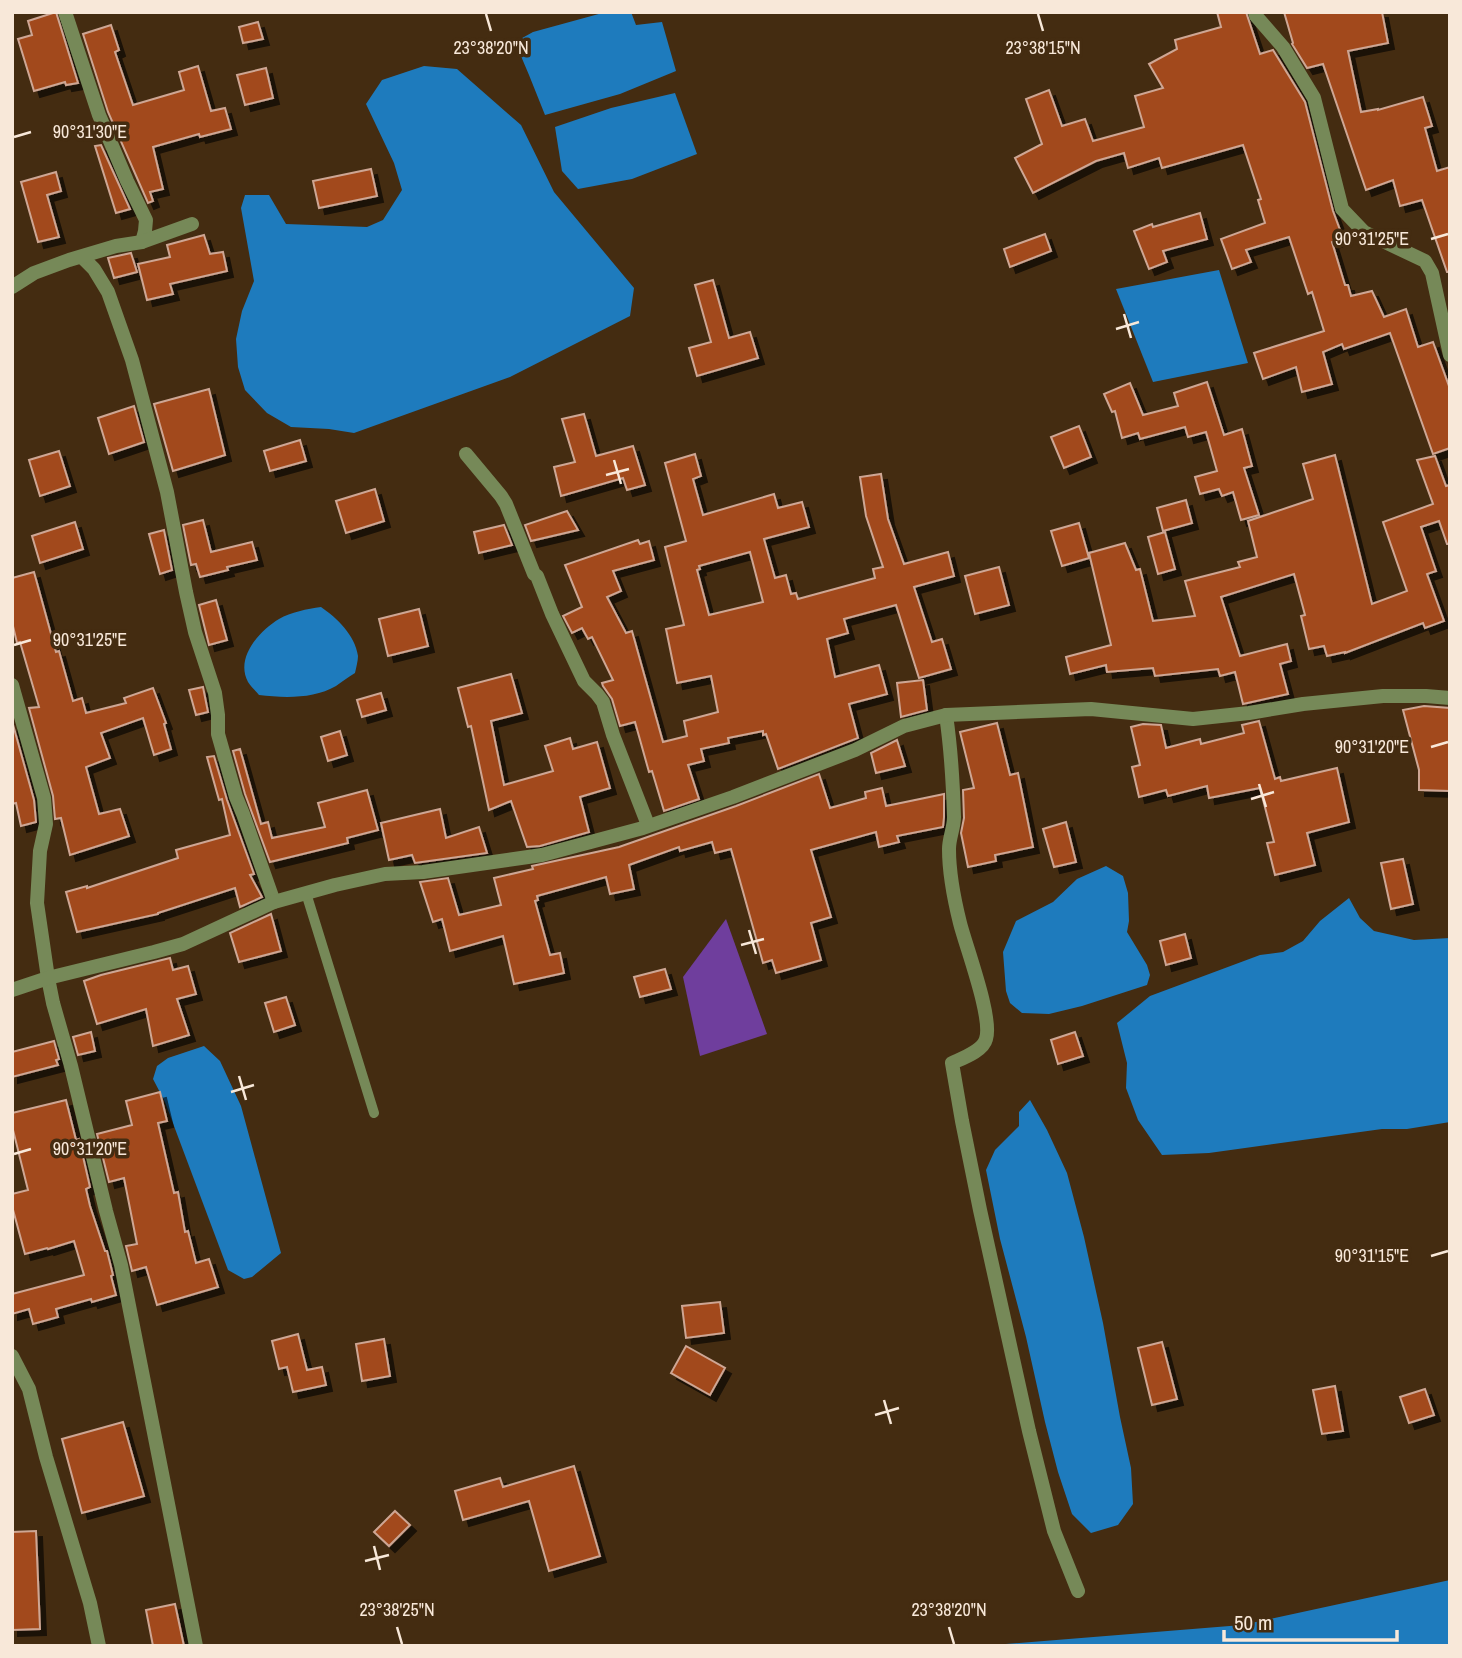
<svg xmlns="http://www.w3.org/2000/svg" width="1462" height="1658" font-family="'Archivo Narrow',sans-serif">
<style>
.green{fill:#6f3e9d}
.water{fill:#1e7bbd}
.building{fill:#a24a1b;stroke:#cea694;stroke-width:2;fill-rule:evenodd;filter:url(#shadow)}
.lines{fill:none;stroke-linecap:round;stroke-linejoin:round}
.service{stroke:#768958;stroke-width:10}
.minor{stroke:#768958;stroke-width:14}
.ticks{fill:none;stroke:#f8e8d9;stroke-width:2.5}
.ticks-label{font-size:18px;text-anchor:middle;fill:#f8e8d9;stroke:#442c11;stroke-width:7;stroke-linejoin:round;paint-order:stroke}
</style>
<defs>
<filter id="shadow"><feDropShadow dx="6" dy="6" stdDeviation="0" flood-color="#0009"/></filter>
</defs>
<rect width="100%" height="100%" fill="#442c11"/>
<polygon class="green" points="726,919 767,1034 700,1056 683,977"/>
<g class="water">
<polygon points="606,12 631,12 636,25 662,22 676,71 620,94 545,115 529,75 515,42 533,32"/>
<polygon points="424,66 457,69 521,125 554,192 634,288 630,316 510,377 354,433 329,429 291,427 267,413 245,390 238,367 236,339 242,311 254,281 241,208 245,195 269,195 286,224 367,227 383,220 402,190 394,163 366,104 382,80"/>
<polygon points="675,93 697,154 632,179 578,189 562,171 555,127 611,108"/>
<polygon points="1219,270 1248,363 1153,382 1116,289"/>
<path d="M321 607C337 618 355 635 358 656 358 661 356 668 355 673 348 677 342 682 336 686 314 699 284 698 259 695 256 691 251 687 248 682 235 658 259 631 279 619 291 612 307 609 321 607Z"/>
<polygon points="1106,866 1123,876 1128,893 1129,921 1127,932 1147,965 1150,975 1147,985 1082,1006 1049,1014 1022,1013 1010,1003 1006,991 1003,952 1016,921 1053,902 1077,879"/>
<polygon points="1349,898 1360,918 1374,931 1414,940 1450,938 1450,1122 1407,1129 1382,1129 1209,1153 1162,1155 1138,1120 1126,1088 1127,1063 1117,1023 1150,996 1260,955 1283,952 1303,941 1320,921"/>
<polygon points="204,1046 220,1061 241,1106 281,1253 252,1277 244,1279 228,1270 165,1102 153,1079 157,1066 168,1058"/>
<polygon points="1030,1100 1047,1130 1067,1173 1084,1237 1103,1323 1120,1417 1131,1468 1133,1504 1118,1525 1091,1533 1072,1514 1058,1472 1045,1422 1026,1337 1000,1239 986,1170 995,1150 1019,1126 1019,1112"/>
<polygon points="1450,1580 1450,1646 981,1646 1242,1625"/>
</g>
<g class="building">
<polygon points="56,12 78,83 66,85 65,82 34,91 18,39 32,35 28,21"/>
<polygon points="1217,12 1246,12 1260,54 1273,50 1305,102 1333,211 1343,238 1332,242 1345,285 1348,285 1351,296 1372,291 1384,317 1406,309 1418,347 1433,342 1450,389 1450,448 1433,454 1390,333 1344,349 1342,344 1323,352 1332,384 1302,392 1296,367 1263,379 1254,353 1324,331 1312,292 1308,294 1289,237 1246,250 1251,262 1232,269 1221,239 1265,223 1258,200 1261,199 1243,145 1162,168 1159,158 1128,168 1124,153 1096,161 1033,193 1015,158 1042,144 1026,99 1049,90 1062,126 1085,119 1093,141 1144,127 1135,96 1163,88 1149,64 1177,49 1175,40 1221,27"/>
<polygon points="1284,12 1382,12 1388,43 1348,51 1361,112 1378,109 1378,110 1423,97 1432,126 1425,128 1437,171 1450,167 1450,272 1447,272 1422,200 1400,206 1393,180 1366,190 1323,64 1307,68 1292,44 1293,43"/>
<polygon points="258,22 263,39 243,43 239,27"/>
<polygon points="111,25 119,50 115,52 133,105 184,90 179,72 198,66 211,111 225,108 231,129 200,137 199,134 153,147 163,189 150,192 153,201 148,203 108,112 83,34"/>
<polygon points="266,68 273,98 245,105 237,75"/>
<polygon points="101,145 130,209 116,213 95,146"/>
<polygon points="371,169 377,196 319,208 313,181"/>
<polygon points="56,172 61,191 47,195 59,237 38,242 21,182"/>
<polygon points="1200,213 1207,239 1163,251 1167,262 1149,269 1134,231 1152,224 1153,227"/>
<polygon points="1045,234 1051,251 1010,267 1004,249"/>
<polygon points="204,235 210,254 223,252 227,271 170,284 173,294 147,300 138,264 170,257 167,245"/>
<polygon points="131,253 137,272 114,278 108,258"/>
<polygon points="713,280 729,338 750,332 758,358 697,376 689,348 711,342 695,285"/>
<polygon points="1207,382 1224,435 1242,429 1252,466 1244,468 1259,515 1241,520 1233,492 1222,496 1219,489 1200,494 1195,477 1217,471 1206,432 1188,437 1185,427 1140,439 1138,433 1122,438 1115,411 1112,412 1104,394 1130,383 1143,415 1178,406 1174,393"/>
<polygon points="209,389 225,455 173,471 154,404"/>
<polygon points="134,406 144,442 109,454 98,418"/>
<polygon points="584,414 596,456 633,446 645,485 627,490 623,478 561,496 554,467 575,462 562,419"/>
<polygon points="1079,426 1091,457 1064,468 1051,437"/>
<polygon points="300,440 306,461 270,471 264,451"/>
<polygon points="59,451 70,486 40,496 29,460"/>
<path d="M695 454 701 476 693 479 703 515 774 494 778 508 802 502 809 527 764 539 775 578 786 575 791 594 796 593 798 599 875 578 873 569 883 567 866 516 860 477 881 474 888 519 904 564 948 552 954 576 914 587 932 642 942 639 951 669 919 678 896 605 844 619 848 633 827 639 835 677 879 665 887 694 849 704 858 738 778 769 766 734 763 735V731L728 738 729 743 701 749 704 761 688 765 699 799 664 811 652 771 649 772 635 722 620 726 612 699 603 686 602 683 613 680 592 637 588 639 582 628 572 633 563 616 582 607 565 565 638 540 640 544 649 541 654 560 613 571 621 591 607 597 626 633 632 631 663 742 687 736 684 721 718 712 711 676 677 683 666 629 684 625 665 547 686 541 665 463ZM750 552 763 602 709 615 697 570 700 569 699 566Z"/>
<polygon points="1335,455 1372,604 1407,591 1383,522 1433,504 1417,460 1435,456 1446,486 1450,485 1450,544 1447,544 1439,521 1421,527 1436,571 1427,574 1444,621 1425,628 1423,623 1345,653 1345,652 1327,656 1324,646 1309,649 1301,616 1305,615 1294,574 1221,597 1240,656 1287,644 1291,661 1280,664 1288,694 1243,704 1235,672 1220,676 1218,669 1155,676 1153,668 1107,672 1106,665 1070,674 1066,657 1111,645 1089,553 1125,543 1136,570 1140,569 1153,621 1195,616 1185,581 1240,567 1238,562 1257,557 1248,521 1313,499 1303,464"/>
<polygon points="375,489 384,521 346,533 336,501"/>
<polygon points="1186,500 1192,523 1163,531 1157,508"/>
<polygon points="567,511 578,530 531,541 525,525"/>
<polygon points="203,520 211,552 252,542 257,560 227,567 228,570 200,577 196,564 191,565 183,525"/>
<polygon points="75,522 83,549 40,563 32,536"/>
<polygon points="1079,523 1089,558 1062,566 1051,531"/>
<polygon points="504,525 512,545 479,553 474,532"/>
<polygon points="164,530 172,570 160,574 149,534"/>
<polygon points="1165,532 1175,569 1158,574 1148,537"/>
<polygon points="999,567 1009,605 975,614 965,576"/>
<polygon points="34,572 56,652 59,651 73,701 82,698 86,713 126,703 124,698 153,688 166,723 164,724 171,749 154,755 143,718 101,733 110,758 86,767 99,814 120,809 129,836 70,855 61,818 55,819 53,796 29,708 39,707 20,642 17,643 12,622 12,578"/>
<polygon points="216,600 227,640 209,645 199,605"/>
<polygon points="419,609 428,646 388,656 379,619"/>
<polygon points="511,674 522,713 491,721 504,785 553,771 545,746 570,738 573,749 597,742 610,788 580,797 589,832 540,846 527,847 511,801 489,810 471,726 468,727 458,688"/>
<polygon points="923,680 927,710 901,717 897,683"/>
<polygon points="203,687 208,712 196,715 189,690"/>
<polygon points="381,693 386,710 362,717 357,700"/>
<polygon points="1424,706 1450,708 1450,791 1419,790 1419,770 1403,710"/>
<polygon points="12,721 34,800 36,822 21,826 16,803 12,804"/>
<polygon points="1259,721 1275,779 1280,777 1281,781 1337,768 1349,822 1307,833 1315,865 1275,875 1267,843 1274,842 1260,788 1209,798 1207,786 1168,796 1166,790 1139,797 1132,767 1140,765 1131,727 1143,724 1161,725 1166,748 1200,739 1201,744 1244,733 1242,725"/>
<polygon points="997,723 1010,775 1018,773 1033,847 995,855 996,861 968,867 961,833 964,818 963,790 974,788 960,732"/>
<polygon points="340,731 347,755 328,761 321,737"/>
<polygon points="897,740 905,766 876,773 871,753"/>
<polygon points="240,749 261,824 268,822 272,838 325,827 318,803 367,790 378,830 347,838 348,843 270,862 245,794 233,751"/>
<polygon points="214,756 227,800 254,874 250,875 262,897 240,907 235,888 158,913 158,914 77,932 66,892 87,886 87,888 178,858 176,850 230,835 222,799 219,800 207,757"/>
<polygon points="819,774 830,808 866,798 865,792 882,788 886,806 944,794 944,817 943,827 897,836 899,842 879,847 876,832 811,850 831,917 811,923 821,960 776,973 772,960 763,963 731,849 715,853 712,842 680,851 679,847 629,865 634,889 610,894 606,877 537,896 538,900 535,901 550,955 560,953 564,973 514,984 503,936 450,951 442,919 433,922 420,882 448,878 459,915 501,905 494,878 533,869 532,866 619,847 736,806"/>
<polygon points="440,809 446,838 479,827 487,853 422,862 415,863 412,855 389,860 381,823"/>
<polygon points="1066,822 1076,862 1054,867 1043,829"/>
<polygon points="1403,859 1413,904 1391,909 1381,863"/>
<polygon points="271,914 281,951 239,962 230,933"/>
<polygon points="1185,934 1191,958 1166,965 1160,941"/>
<polygon points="170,958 173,970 188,966 196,994 177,999 189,1035 153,1046 146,1009 97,1024 84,981 101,975"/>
<polygon points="665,969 671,989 640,997 634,977"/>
<polygon points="286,997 295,1025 274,1032 265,1003"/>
<polygon points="91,1032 95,1051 78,1055 73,1037"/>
<polygon points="1075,1032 1083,1056 1058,1064 1051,1040"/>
<polygon points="54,1041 59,1059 56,1060 58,1065 12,1077 12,1052"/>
<polygon points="160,1092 167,1121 158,1123 174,1193 178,1192 185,1232 188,1231 196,1263 209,1259 218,1287 157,1305 146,1267 132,1271 126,1246 137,1244 124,1178 109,1182 97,1134 132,1125 126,1101"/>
<polygon points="66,1100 76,1140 79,1139 90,1187 86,1189 90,1206 105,1251 107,1251 113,1275 111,1276 116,1295 92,1302 91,1299 56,1309 58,1317 33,1324 29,1309 12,1314 12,1294 84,1275 74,1241 48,1249 47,1248 25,1254 12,1206 12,1194 28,1190 12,1126 12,1113"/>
<polygon points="720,1302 724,1333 686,1338 682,1306"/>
<polygon points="298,1334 307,1370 322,1367 326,1385 293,1392 287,1367 279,1369 272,1341"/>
<polygon points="384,1339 390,1376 362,1381 356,1344"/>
<polygon points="1162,1342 1177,1399 1152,1405 1138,1348"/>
<polygon points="686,1346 725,1368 710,1395 671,1373"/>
<polygon points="1335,1386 1343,1431 1322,1434 1313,1390"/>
<polygon points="1425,1389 1434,1415 1409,1423 1400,1397"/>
<polygon points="123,1422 144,1496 82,1513 62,1439"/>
<polygon points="574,1466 600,1556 549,1571 529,1501 463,1520 455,1491 500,1478 503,1487"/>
<polygon points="395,1511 410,1525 389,1546 374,1532"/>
<polygon points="36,1531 40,1629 12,1630 12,1532"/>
<polygon points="175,1604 184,1646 153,1646 146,1610"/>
</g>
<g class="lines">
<polyline class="service" points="306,893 374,1113"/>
<g class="minor">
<polyline points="65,12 99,115 127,181 146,220 145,231 142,242"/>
<polyline points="1255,12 1256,16 1283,47 1314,98 1342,209 1364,232 1425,261 1432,273 1450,355"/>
<polyline points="82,257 94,269 108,292 132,360 167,492 186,592 195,632 215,693 218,715 218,734 236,797 243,814 274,902"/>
<polyline points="12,287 34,273 69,260 116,246 142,242 192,224"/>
<polyline points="466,454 501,496 506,504 534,574 537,576 552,614 584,681 597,694 603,702 613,735 648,825"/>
<polyline points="12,685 44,798 46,824 40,851 37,903 48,978 53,1003 71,1066 106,1211 121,1265 196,1646"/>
<path d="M946 715C951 749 953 783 954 817 954 828 949 838 949 849 949 875 954 899 960 923 966 947 993 1018 986 1039 983 1051 963 1058 952 1063L962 1121 980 1210 1029 1431 1054 1531 1078 1591"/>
<polyline points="12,990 48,978 154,952 183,944 274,902 335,885 385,874 423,872 542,855 643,828 733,797 855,750 904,726 946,715 1091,709 1193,719 1249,713 1303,704 1383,696 1426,696 1450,698"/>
<polyline points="12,1356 29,1389 46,1457 90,1603 99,1646"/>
</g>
</g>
<path class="ticks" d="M486 14 491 31M1038 14 1043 31M14 137 31 132M1431 239 1448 234M1124 314 1131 338M1116 329 1139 322M614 460 621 484M606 475 629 469M14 645 31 640M1431 747 1448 742M1259 784 1266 807M1251 799 1274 792M749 930 756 954M741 945 764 939M239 1076 246 1100M231 1092 254 1085M14 1154 31 1149M1431 1256 1448 1251M884 1400 891 1424M875 1415 899 1408M374 1546 380 1570M365 1561 389 1555M397 1627 402 1644M949 1627 954 1644"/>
<g class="ticks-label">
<text x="491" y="54">23°38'20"N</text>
<text x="1043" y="54">23°38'15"N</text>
<text x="90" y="138">90°31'30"E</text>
<text x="1372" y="245">90°31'25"E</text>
<text x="90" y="646">90°31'25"E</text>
<text x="1372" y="753">90°31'20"E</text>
<text x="90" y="1155">90°31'20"E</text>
<text x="1372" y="1262">90°31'15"E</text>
<text x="397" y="1616">23°38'25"N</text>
<text x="949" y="1616">23°38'20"N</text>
</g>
<rect width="1462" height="1658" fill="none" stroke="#f8e8d9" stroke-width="28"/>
<path d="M1224 1630v10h173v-10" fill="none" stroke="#f8e8d9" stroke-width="3.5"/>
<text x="1234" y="1630" font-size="21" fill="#f8e8d9" stroke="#442c11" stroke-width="5" paint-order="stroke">50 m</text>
</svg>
